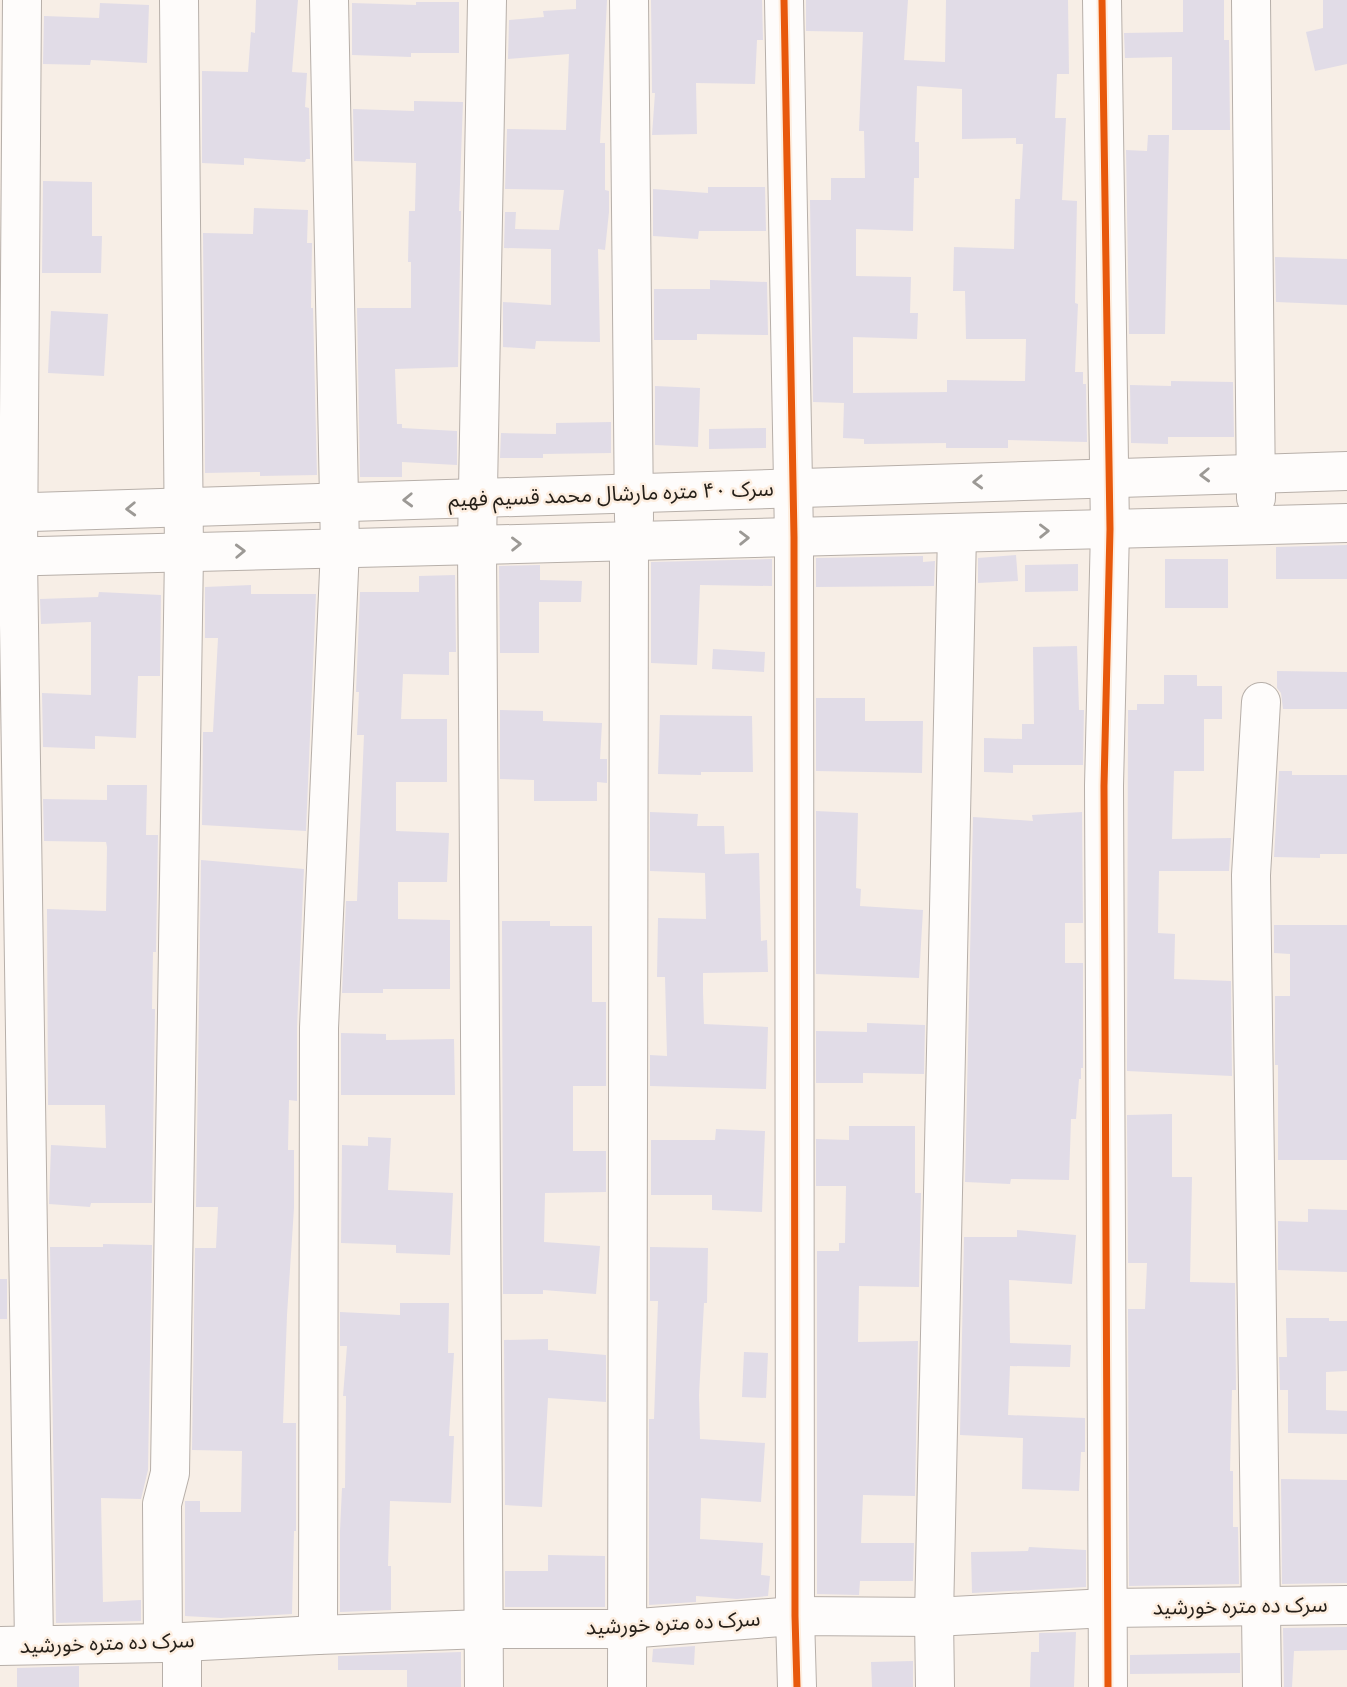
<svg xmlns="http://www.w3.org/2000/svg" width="1347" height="1687" font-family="'Roboto Condensed','Noto Sans Arabic',sans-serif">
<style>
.building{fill:#e1dce7;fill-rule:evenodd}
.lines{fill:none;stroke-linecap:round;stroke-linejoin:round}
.minor-casing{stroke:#b7afa9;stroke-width:40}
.minor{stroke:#fefcfb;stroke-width:38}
.cycleway-casing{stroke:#fdeee0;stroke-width:11}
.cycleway{stroke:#e8590c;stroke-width:7}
.oneway{stroke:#9c9995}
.labels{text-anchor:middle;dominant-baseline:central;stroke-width:5;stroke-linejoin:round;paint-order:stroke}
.street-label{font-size:21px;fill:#251f18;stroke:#fdeee0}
</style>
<rect width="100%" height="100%" fill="#f7eee6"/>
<g class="building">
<polygon points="256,0 298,0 292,72 307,73 305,107 309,108 310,159 306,159 305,162 244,158 244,165 202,163 202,71 248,72 251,32 255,33"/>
<polygon points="576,0 607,0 600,143 605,143 605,190 609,191 609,212 605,250 598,249 600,342 536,341 535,349 503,347 503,302 551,305 551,249 504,248 505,212 516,212 515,229 559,230 564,190 505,189 507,129 566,130 569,54 508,59 509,20 544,17 543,11 576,9"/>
<polygon points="651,0 762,0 763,40 757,40 755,84 696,83 697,134 652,135 655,93 652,93"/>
<path d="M806 0H908L904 60 945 62 946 0H1068L1069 74H1057L1055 118H1066L1062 200 1077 201 1075 303 1078 304 1075 372H1083V384H1086L1087 442 1008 440V448H946V443L864 444V439L843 438 844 403 813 402 810 200H831V178H865L864 131H859L863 32 806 31ZM917 86 962 89V139L1016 138V144H1023L1020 199H1015L1014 249 954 247 953 291H965L966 339H1026L1025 381 947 380V392L853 393V337L917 339 918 313H910L911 277 856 276V229L913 231 914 178H919V142H915Z"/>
<polygon points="1183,0 1224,0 1224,40 1229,40 1230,130 1172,130 1172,57 1125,58 1124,33 1183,32"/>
<polygon points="1323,0 1347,0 1347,64 1315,71 1306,32 1323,28"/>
<polygon points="416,2 459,2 459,53 411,53 411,57 352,55 352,3 416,5"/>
<polygon points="100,3 149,5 147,63 91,60 90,65 43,64 44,16 99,18"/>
<polygon points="414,101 463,102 459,211 461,211 458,367 395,369 397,424 402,424 402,428 457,431 457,465 402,462 402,477 360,477 357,308 411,308 411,262 408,262 409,211 415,211 416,163 354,161 353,109 414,111"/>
<polygon points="1148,135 1169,135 1165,334 1129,334 1126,150 1147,151"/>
<polygon points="43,181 92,182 92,236 102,236 101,273 42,273"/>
<polygon points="708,187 765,187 766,231 699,231 698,239 653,236 653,189 708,193"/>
<polygon points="254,208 308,210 307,243 312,243 311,308 313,308 317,475 260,476 260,472 205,473 203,233 253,234"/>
<polygon points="1275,257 1347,259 1347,305 1276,302"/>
<polygon points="710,280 767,282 768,335 697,334 697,340 654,340 654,289 710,289"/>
<polygon points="51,311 108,314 104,376 48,373"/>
<polygon points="1171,381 1233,382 1234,437 1168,437 1168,444 1131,443 1130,385 1171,386"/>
<polygon points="655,386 700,388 698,447 655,445"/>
<polygon points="611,422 611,453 543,454 543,458 500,458 501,433 556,434 556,423"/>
<polygon points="766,428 766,448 709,449 709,429"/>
<polygon points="1347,545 1347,579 1276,579 1276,547"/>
<polygon points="1016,555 1018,581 978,583 978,558"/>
<polygon points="923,556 923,562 935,561 934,586 816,587 816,558"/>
<polygon points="772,559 772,586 700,585 697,665 651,663 651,562"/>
<rect x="1165" y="559" width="63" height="49"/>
<polygon points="1078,564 1078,591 1025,592 1025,565"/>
<polygon points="540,565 540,580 582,581 581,602 539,602 539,653 500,653 499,566"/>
<polygon points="455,575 456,652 449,652 449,675 403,674 401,719 447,719 447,782 396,782 396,831 449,833 447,882 398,882 398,919 450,920 450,989 383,989 383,993 342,993 346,901 357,901 364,735 357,735 359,692 356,692 360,592 419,592 419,576"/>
<polygon points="251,585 251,594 316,594 306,831 202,825 203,732 213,732 218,638 205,638 205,587"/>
<polygon points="99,592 161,595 160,676 138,676 136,738 95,736 95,749 43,747 42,693 91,695 91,622 41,624 40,599 98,597"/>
<polygon points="1077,646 1079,710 1084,710 1083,765 1013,765 1013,773 984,772 984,738 1022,739 1022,724 1034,724 1033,647"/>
<polygon points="713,649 765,652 764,672 712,669"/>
<polygon points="1277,671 1347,672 1347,709 1283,709 1281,693 1277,688"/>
<polygon points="1164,675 1197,675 1197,686 1222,686 1222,719 1204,719 1204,771 1174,771 1172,839 1231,838 1229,871 1159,871 1158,933 1175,934 1174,979 1231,981 1232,1076 1127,1071 1128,710 1137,710 1137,704 1164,704"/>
<polygon points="816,698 865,698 865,721 923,721 922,773 816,771"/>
<polygon points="500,710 543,711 543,721 602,723 600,759 607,759 607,783 597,782 597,801 534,801 534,780 500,779"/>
<polygon points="660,715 752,716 753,772 701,772 701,775 658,774"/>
<polygon points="1279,771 1292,771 1292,775 1347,775 1347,854 1320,854 1320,858 1274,857"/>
<polygon points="107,785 147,785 146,835 158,835 156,952 153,952 152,1009 155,1009 152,1203 91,1203 90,1207 49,1204 51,1145 106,1148 105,1105 48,1105 47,909 106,911 107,847 106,842 44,841 43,799 107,800"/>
<polygon points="816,811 858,813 856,888 861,889 860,906 923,910 919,978 816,974"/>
<polygon points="650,812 698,814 697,826 724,826 725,854 759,853 761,941 767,940 768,972 703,973 703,993 704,1024 768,1027 766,1089 650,1086 650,1055 667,1056 665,977 657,977 658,918 706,919 705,873 650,871"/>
<polygon points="1082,812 1083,923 1065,923 1065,963 1083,963 1083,1068 1081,1068 1081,1079 1079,1079 1076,1119 1071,1119 1069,1180 1011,1179 1010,1184 965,1182 973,817 1033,821 1032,815"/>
<polygon points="201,860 304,869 297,1027 297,1101 289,1100 288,1150 294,1150 294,1208 287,1315 283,1423 296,1423 296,1531 294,1531 292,1614 221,1618 185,1616 185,1501 200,1501 200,1512 241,1512 242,1451 192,1450 195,1248 216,1248 218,1207 196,1207"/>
<polygon points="502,921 550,921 550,926 592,926 592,1002 606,1002 606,1086 573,1086 573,1151 606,1151 606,1192 545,1193 544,1242 600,1246 596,1294 543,1290 543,1294 503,1294"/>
<polygon points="1274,925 1347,925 1347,1160 1278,1160 1278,1065 1275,1065 1275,996 1290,996 1290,954 1274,953"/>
<polygon points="867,1023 925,1025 924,1074 863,1073 863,1083 816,1083 816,1031 867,1032"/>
<polygon points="341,1033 386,1034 386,1040 454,1039 455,1095 341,1095"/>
<polygon points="1172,1114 1172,1177 1192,1177 1190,1282 1235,1283 1236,1390 1232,1390 1230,1471 1233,1471 1233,1527 1238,1527 1239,1584 1129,1586 1128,1309 1145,1309 1147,1263 1128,1263 1127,1115"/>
<polygon points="849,1126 915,1126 915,1193 921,1193 919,1287 859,1286 858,1342 918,1341 915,1496 863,1495 861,1543 914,1543 913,1581 860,1581 859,1595 817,1594 817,1251 839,1251 839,1243 845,1243 846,1186 816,1186 816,1139 849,1140"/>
<polygon points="716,1129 765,1131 762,1212 712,1210 712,1195 651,1195 651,1140 715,1140"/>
<polygon points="368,1137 391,1138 388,1190 453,1193 450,1255 396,1253 396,1245 341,1243 342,1145 368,1146"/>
<polygon points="1308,1209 1347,1210 1347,1272 1278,1270 1278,1221 1308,1222"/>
<polygon points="1017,1230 1076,1235 1072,1284 1009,1280 1010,1343 1071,1345 1070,1367 1010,1366 1008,1415 1085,1418 1085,1452 1081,1452 1079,1491 1022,1489 1023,1438 960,1435 964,1237 1017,1237"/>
<polygon points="103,1244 152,1245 148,1470 141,1499 101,1498 103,1602 141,1600 141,1621 56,1623 50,1247 103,1247"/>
<polygon points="650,1247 708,1248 707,1303 704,1303 699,1395 700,1439 765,1443 761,1502 701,1498 700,1539 763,1543 761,1575 770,1576 768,1596 737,1599 696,1596 696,1602 649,1605 649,1419 654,1419 658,1301 650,1301"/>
<rect x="0" y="1279" width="7" height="40"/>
<polygon points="400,1303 449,1303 448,1353 454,1353 449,1436 454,1436 451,1503 390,1501 388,1566 391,1566 391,1610 340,1612 340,1531 342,1488 345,1488 346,1396 343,1396 347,1346 340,1346 340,1312 400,1315"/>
<polygon points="1286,1318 1329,1318 1329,1321 1347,1321 1347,1371 1326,1372 1326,1410 1347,1411 1347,1434 1288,1433 1288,1390 1280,1390 1279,1357 1287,1357"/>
<polygon points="548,1339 548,1350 606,1355 606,1402 548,1398 542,1507 505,1505 504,1340"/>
<polygon points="744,1352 768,1353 766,1398 742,1397"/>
<polygon points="1281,1479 1347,1480 1347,1583 1282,1584"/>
<polygon points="1029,1547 1086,1550 1086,1587 972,1593 971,1552 1028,1551"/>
<polygon points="548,1555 605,1556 605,1607 505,1607 505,1571 548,1571"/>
<polygon points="1347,1627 1347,1650 1294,1651 1292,1687 1284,1687 1283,1628"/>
<polygon points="1076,1632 1074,1687 1030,1687 1031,1652 1039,1652 1039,1633"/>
<polygon points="695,1646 694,1665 652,1662 653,1649"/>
<polygon points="461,1652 461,1687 407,1687 407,1670 338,1670 338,1656"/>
<polygon points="1240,1653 1240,1673 1130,1674 1130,1655"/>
<polygon points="913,1661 913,1687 872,1687 871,1662"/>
<polygon points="79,1666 79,1687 17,1687 17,1668"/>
</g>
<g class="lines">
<g class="minor-casing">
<g id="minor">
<polyline points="22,0 18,557 34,1645"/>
<polyline points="629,0 634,519"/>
<polyline points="784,0 794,537 795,1616 797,1687"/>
<polyline points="1102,0 1110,529 1104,786 1108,1687"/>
<polyline points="1251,0 1256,498"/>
<polyline points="0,513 1347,471"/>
<polyline points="0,557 1347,523"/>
<polyline points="1261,702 1251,875 1262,1687"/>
<polyline points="318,1635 319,1028 340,548 329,0"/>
<polyline points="182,1642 182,1687"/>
<polyline points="163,1643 162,1504 170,1473 184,553 179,0"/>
<polyline points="0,1646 163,1643 318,1635 484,1629 626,1629 795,1616 934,1617 1107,1608 1347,1605"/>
<polyline points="484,1687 477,545 487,0"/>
<polyline points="627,1687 629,541"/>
<polyline points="935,1687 934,1617 957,533"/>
</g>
</g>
<use href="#minor" class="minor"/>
<g class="cycleway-casing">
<g id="cycleway">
<polyline points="784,0 794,537 795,1616 797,1687"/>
<polyline points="1102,0 1110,529 1104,786 1108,1687"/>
</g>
</g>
<use href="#cycleway" class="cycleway"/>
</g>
<defs><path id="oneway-chevron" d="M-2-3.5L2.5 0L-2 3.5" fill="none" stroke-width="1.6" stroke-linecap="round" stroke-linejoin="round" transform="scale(1.75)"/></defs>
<g class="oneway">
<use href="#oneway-chevron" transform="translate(1205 475) rotate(178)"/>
<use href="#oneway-chevron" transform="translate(978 482) rotate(178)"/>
<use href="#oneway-chevron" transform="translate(408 500) rotate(178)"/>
<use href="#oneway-chevron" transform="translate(131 509) rotate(178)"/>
<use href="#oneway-chevron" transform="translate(1044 531) rotate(-1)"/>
<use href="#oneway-chevron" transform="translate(744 538) rotate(-1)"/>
<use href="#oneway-chevron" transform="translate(516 544) rotate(-1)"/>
<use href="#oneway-chevron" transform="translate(240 551) rotate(-2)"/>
</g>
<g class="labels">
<g class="street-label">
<text transform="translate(611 494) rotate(-2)">سرک ۴۰ متره مارشال محمد قسیم فهیم</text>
<text transform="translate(1240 1606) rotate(-1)">سرک ده متره خورشید</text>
<text transform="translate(673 1623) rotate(-3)">سرک ده متره خورشید</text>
<text transform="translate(107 1643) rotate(-2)">سرک ده متره خورشید</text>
</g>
</g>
</svg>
